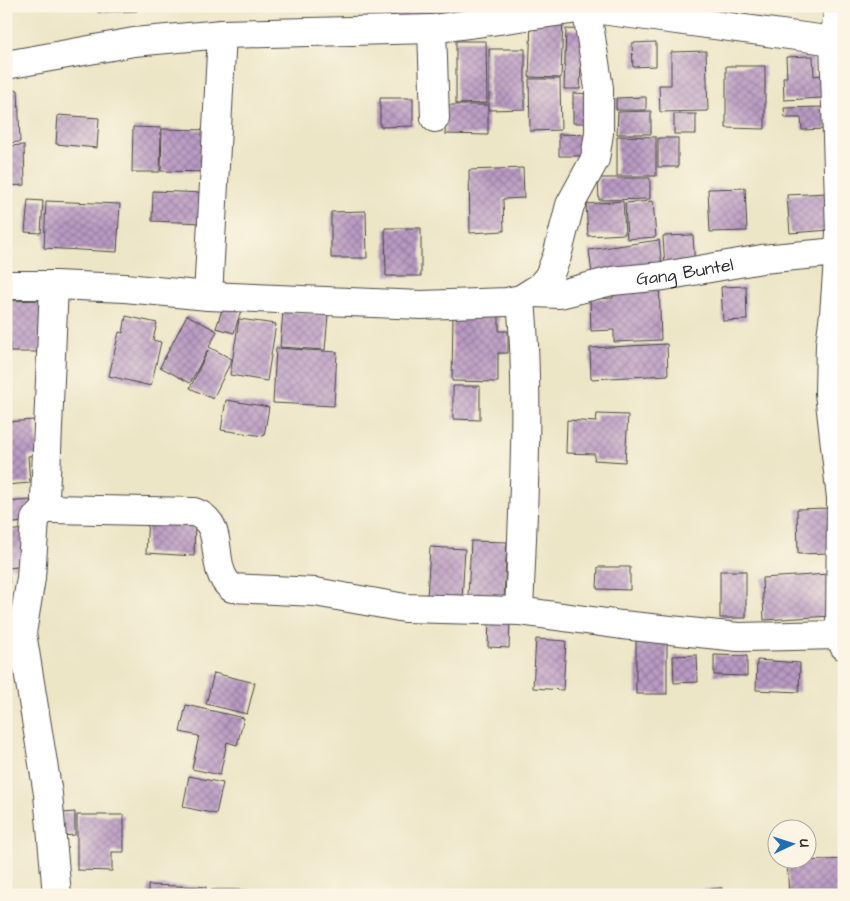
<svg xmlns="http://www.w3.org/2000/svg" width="850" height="901" font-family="'Architects Daughter',sans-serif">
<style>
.building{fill:url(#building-cross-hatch)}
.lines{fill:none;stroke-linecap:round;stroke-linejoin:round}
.minor-casing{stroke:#484742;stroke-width:30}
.minor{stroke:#fff;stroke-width:28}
.labels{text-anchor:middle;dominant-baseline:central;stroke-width:5;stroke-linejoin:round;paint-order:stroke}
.street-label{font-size:18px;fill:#2b2b2b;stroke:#fcf5e5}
</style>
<defs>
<pattern id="building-cross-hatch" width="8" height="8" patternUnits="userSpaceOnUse" patternTransform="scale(1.25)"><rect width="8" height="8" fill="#b99ac3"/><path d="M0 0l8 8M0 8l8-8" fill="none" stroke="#977e9f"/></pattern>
</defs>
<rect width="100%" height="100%" fill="#fcf5e5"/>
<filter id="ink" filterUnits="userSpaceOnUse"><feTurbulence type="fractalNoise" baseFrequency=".02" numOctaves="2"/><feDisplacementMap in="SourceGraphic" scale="10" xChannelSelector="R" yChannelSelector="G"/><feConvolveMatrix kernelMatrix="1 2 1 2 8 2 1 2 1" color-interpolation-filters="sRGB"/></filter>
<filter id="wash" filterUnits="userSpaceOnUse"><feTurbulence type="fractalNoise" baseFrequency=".0096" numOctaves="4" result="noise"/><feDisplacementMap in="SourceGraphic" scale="20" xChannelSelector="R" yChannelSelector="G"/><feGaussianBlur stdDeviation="1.12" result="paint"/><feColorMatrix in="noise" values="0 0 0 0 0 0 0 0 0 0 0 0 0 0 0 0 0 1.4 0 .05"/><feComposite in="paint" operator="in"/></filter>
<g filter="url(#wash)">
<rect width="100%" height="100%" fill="#ece5c6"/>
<g id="blocks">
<g class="building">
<polygon points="98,6 137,6 137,11 98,12"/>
<polygon points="388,6 446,6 446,20 388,22"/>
<polygon points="466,6 501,6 466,14"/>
<polygon points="801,6 832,6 831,12 800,9"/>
<polygon points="563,16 561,78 529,77 531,21"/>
<polygon points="566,29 589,30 588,66 581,65 580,89 564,89"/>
<polygon points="456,41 486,41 487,103 456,104"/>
<polygon points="656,42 656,66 633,67 632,43"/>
<polygon points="489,49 525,49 525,109 489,110"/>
<polygon points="706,51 708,111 660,112 659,85 671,85 671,52"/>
<polygon points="813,56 814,76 821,75 822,98 784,100 783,77 787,77 786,57"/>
<polygon points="726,66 765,66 765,129 726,128"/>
<polygon points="529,79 560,79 561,130 530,131"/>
<polygon points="18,90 20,142 6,143 6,91"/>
<polygon points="573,93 593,94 593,123 573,123"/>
<polygon points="646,97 646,110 616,110 616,98"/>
<polygon points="380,98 413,98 413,126 380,127"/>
<polygon points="446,105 488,105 488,135 445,134"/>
<polygon points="825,107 826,129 802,130 801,118 785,118 784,108"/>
<polygon points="651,111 651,134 617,134 618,112"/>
<rect x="674" y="114" width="22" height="20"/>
<polygon points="58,115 99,118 97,148 56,144"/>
<polygon points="133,127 161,128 160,172 132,172"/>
<polygon points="162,129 209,130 209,172 161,171"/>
<polygon points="559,134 590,135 590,156 559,156"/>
<polygon points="617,136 656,137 656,176 617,176"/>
<rect x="658" y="138" width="20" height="29"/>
<polygon points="24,145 25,185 6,186 6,146"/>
<polygon points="523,168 524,198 503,199 504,231 470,233 469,170"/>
<polygon points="598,178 650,178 650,199 599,200"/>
<polygon points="745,188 747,231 710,232 708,189"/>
<polygon points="153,191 205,193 204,223 152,221"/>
<polygon points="828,193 831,230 790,233 787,195"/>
<polygon points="28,200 43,201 41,233 25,232"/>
<polygon points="46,201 120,204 117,252 44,248"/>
<polygon points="623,201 625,234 588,236 586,204"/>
<polygon points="653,201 656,237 627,239 625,203"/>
<polygon points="366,211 367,258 331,258 331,212"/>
<polygon points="385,228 421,228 421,276 386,276"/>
<polygon points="693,235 695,269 665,270 663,236"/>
<polygon points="659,240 663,274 593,283 589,250"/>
<polygon points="659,280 661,340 614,342 614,330 591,331 590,299 613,298 612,282"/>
<polygon points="746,286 747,320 723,321 721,287"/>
<polygon points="41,300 42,352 10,352 9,301"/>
<polygon points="224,304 241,310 234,333 216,328"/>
<polygon points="283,311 328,315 325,350 280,347"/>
<polygon points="453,311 499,312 499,331 508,331 508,353 498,353 498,382 452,381"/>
<polygon points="187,315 217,331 209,347 232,359 213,399 190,388 208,350 190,383 160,367"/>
<polygon points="126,316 157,323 153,340 161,342 151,386 109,376 119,332 123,333"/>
<polygon points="239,319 276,324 267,381 230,375"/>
<polygon points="667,344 668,375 591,379 590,348"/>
<polygon points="276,348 337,352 334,406 273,403"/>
<polygon points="453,386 480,386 480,420 453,419"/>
<polygon points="226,400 269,407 264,436 221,430"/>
<polygon points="597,414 628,415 625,462 594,460 595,454 566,453 567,420 596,422"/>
<polygon points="35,420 38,455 28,456 30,483 6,485 6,422"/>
<polygon points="30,500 32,521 6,524 6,502"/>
<polygon points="830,508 831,553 798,554 797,509"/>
<polygon points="148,517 195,519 194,556 146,553"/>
<polygon points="25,529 28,566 8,568 10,584 6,584 6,531"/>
<polygon points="471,541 507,542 504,598 468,596"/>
<polygon points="430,547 465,549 462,601 427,599"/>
<polygon points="598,567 630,567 630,590 597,589"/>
<rect x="720" y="571" width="26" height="47"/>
<polygon points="830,574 832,616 764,620 762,578"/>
<polygon points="489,618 510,619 509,648 488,647"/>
<rect x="636" y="638" width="31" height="56"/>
<polygon points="536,639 566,641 563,690 533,688"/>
<polygon points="697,655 698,682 674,683 673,656"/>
<polygon points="714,655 747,656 747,676 714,675"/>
<polygon points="757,660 800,663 799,692 756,690"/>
<polygon points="214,673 255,683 247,714 206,704"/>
<polygon points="186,705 244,718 237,745 227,742 220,775 192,769 199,736 180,732"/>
<polygon points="189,776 223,783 216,814 183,807"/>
<polygon points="6,791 8,791 10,823 6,824"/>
<polygon points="75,812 75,835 62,836 62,813"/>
<polygon points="77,815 124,815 124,852 112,852 112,871 77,870"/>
<polygon points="844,859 844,895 789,895 787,862"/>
<polygon points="148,885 206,887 206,895 148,895"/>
<polygon points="722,888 722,895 699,895 698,890"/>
<rect x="212" y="890" width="36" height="5"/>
<polygon points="251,891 287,892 287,895 251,895"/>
</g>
</g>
</g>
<g filter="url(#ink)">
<use href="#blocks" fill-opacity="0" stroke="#484742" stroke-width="1"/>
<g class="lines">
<g class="minor-casing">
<g id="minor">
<polyline points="839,6 834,41 840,233 834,314 830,344 829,393 841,498 840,635 844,646"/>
<polyline points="432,29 435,118"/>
<polyline points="222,34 432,29 586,8 834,41"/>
<polyline points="6,65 134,42 222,34 208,296"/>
<polyline points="6,285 54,285 125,288 208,296 421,305 507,302 521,299 540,287 549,276 557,256 570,205 595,159 599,133 599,88 586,6"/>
<path d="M54 285 45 498 47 505 52 509 194 512C229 524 206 568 232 588L315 592 405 608 519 611 622 625 738 637 840 635"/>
<path id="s1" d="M532 293 560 294 612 281 664 276 762 259 838 252"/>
<polyline points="47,505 35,519 31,578 22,633 48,794 57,895"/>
<path d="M519 611C523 507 530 402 521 299"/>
</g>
</g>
<use href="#minor" class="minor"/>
</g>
</g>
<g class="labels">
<g class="street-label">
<text stroke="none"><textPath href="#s1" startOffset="155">Gang Buntel</textPath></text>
</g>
</g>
<rect width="850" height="901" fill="none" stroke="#fcf5e5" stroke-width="25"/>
<g transform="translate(792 844) rotate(86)"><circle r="24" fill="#fcf5e5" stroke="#a8a49b"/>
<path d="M0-4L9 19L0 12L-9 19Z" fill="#1f6fb2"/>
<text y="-8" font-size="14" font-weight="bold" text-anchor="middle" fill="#2b2b2b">U</text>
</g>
</svg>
